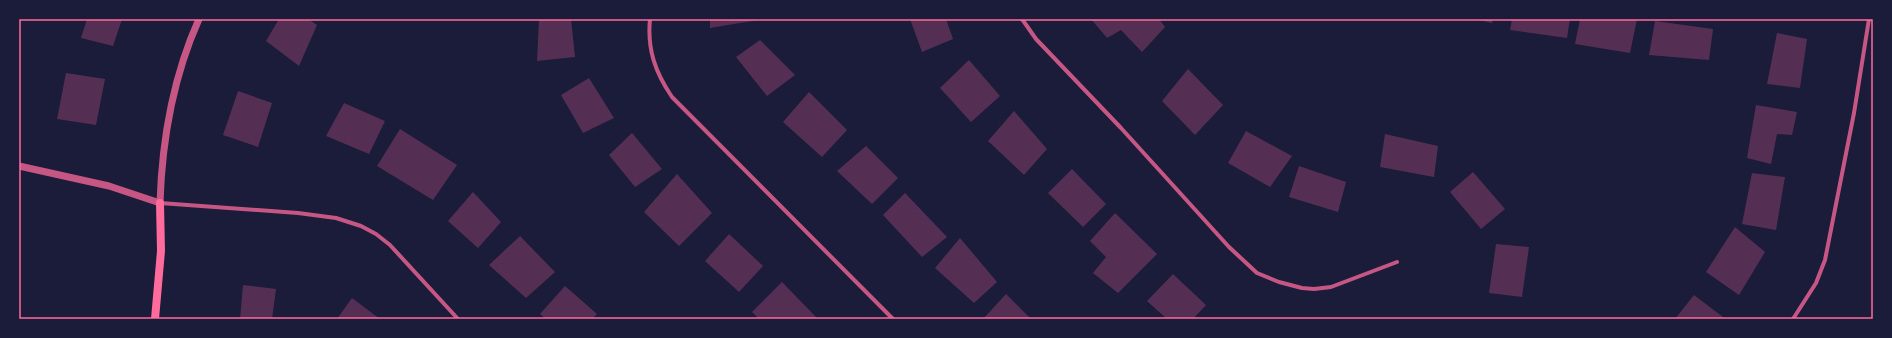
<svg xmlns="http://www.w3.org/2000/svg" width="1892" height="338" font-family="'DejaVu Sans',sans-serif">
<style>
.building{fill:#542f53}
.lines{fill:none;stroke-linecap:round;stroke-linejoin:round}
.minor{stroke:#c65784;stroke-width:4}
.tertiary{stroke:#c65784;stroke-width:7}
.secondary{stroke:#ff6b9d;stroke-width:8}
.neatline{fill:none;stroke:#ff6b9d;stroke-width:1.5}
</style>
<rect width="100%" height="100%" fill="#1b1b3a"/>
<g class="building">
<polygon points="87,19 122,19 113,46 81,38"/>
<polygon points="279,19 308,19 317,25 299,66 266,41"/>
<polygon points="539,19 571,19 575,57 537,61"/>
<polygon points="710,19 758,19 758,20 710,28"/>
<polygon points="910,19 946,19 953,39 922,52"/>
<polygon points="1091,19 1159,19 1165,27 1142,52 1121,30 1107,38"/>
<polygon points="1475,19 1493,19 1492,23"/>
<polygon points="1512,19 1570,19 1567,38 1510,30"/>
<polygon points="1580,19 1637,19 1630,53 1575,44"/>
<polygon points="1655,21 1713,29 1709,60 1649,55"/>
<polygon points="1777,33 1807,39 1800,88 1767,84"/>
<polygon points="760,40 795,75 767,96 736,57"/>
<polygon points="969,60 1000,96 971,122 940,88"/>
<polygon points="1188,69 1223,105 1195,135 1162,101"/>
<polygon points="66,73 105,79 96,125 57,119"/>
<polygon points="589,78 614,118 583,133 561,95"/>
<polygon points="238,91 272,103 258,147 223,135"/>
<polygon points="809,92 847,130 822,157 783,122"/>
<polygon points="344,103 385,121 369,154 326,136"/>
<polygon points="1756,105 1797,112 1792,135 1777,134 1771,164 1747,158"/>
<polygon points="1014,111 1047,149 1024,175 988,141"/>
<polygon points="400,129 457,165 433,200 377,166"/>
<polygon points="1246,131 1292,156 1270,187 1228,163"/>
<polygon points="632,133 662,169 635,187 609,155"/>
<polygon points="1385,134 1438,146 1434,177 1380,167"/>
<polygon points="866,146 898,178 872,204 837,171"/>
<polygon points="1299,166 1346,182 1338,212 1289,197"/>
<polygon points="1072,169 1106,204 1083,227 1048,193"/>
<polygon points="1473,172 1505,209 1481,229 1450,192"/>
<polygon points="1752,173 1785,177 1776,230 1742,224"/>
<polygon points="677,174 712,213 679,246 644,212"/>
<polygon points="473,192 501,222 478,248 448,221"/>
<polygon points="905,193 947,237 922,257 883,215"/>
<polygon points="1115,213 1157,254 1118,293 1093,273 1106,257 1090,241"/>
<polygon points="1735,227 1765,252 1739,295 1706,272"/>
<polygon points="729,234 763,266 739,292 705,261"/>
<polygon points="520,236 555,272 526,298 489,265"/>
<polygon points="960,238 997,282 974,303 935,268"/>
<polygon points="1496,244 1529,247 1522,297 1489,293"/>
<polygon points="1173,274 1206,305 1193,319 1167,319 1147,301"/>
<polygon points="782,282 818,319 759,319 752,312"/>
<polygon points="243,285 276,289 272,319 240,319"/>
<polygon points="565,286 597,314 592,319 546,319 540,314"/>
<polygon points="1006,294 1031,319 983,319"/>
<polygon points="1694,295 1723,317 1721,319 1675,319"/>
<polygon points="352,298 380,319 337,319"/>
</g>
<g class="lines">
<g class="minor">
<path d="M650 19C647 49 655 72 672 97L893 319"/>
<polyline points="1022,19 1036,39 1121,128 1229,247 1257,273 1279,282 1302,288 1314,289 1331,287 1397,262"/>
<polyline points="160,203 298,213 336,218 361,226 376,234 390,245 458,319"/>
<polyline points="1793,319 1816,283 1825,260 1854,113 1869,19"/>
</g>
<path class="tertiary" d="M19 166 109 186 160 203C162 140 173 77 199 19"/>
<polyline class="secondary" points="155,319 161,251 160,203"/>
</g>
<rect width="1892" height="338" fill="none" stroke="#1b1b3a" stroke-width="40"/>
<rect x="20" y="20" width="1852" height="298" class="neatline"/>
</svg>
